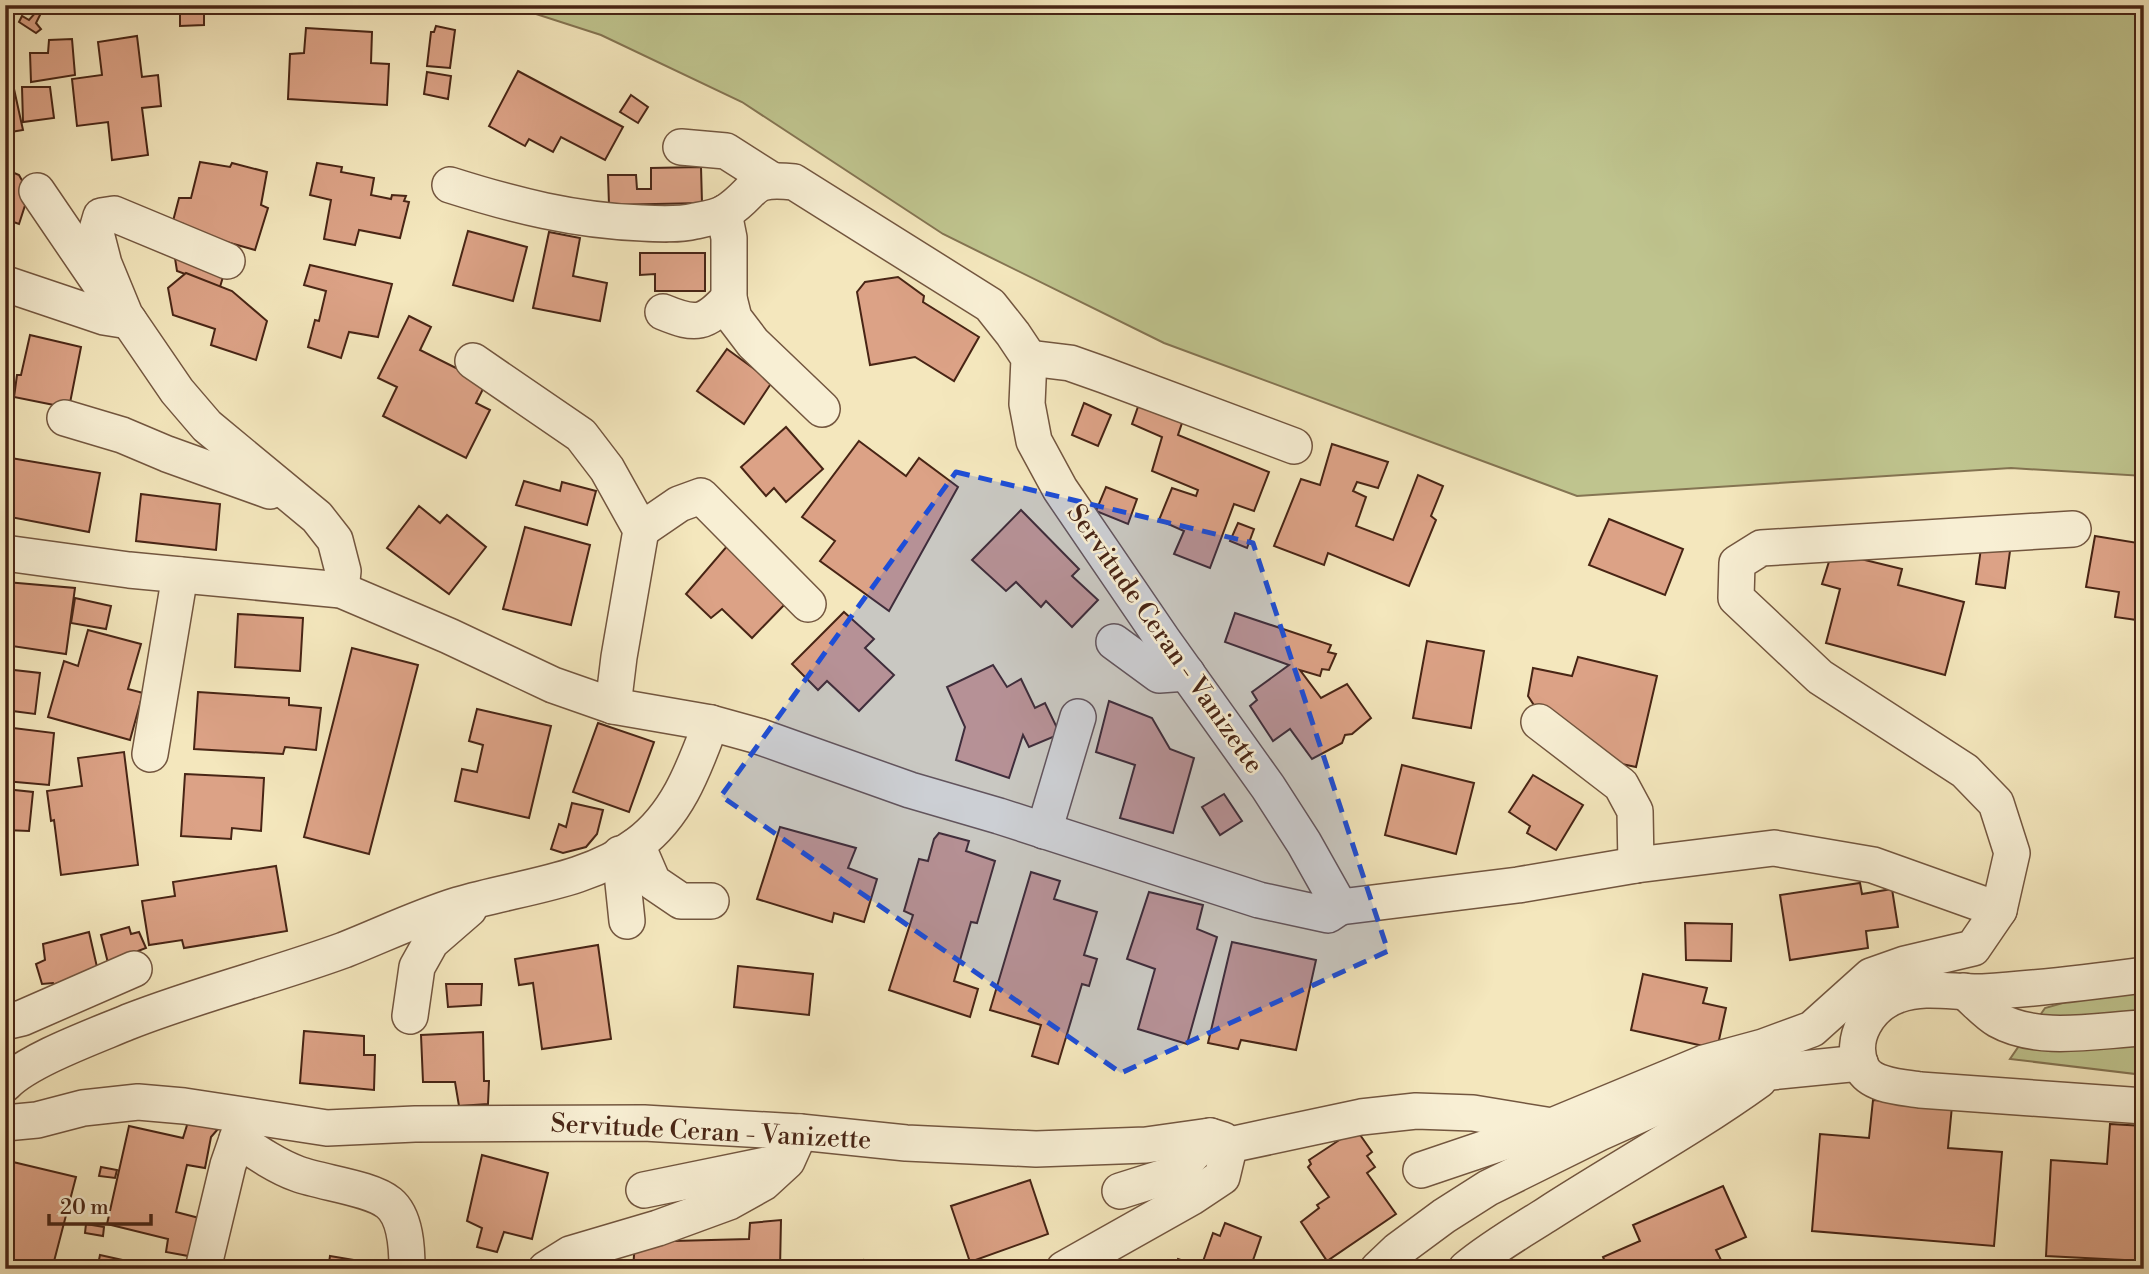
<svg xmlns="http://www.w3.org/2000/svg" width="2149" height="1274" font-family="'Libre Bodoni',serif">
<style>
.green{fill:#bfc48e;stroke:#847452;stroke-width:2}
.building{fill:#dca286;stroke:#482515;stroke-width:2}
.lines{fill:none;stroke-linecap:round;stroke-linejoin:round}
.minor-casing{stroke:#73563f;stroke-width:38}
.minor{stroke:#f8efd4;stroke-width:35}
.marked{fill:#1d4ed8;fill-opacity:0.2;stroke:#1d4ed8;stroke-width:5;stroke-dasharray:14 9;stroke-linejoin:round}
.labels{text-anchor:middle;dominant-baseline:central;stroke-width:5;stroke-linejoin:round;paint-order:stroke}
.street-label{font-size:26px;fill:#482515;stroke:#f8efd4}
</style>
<rect width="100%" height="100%" fill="#f4e7bd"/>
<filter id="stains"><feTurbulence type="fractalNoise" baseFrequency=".00286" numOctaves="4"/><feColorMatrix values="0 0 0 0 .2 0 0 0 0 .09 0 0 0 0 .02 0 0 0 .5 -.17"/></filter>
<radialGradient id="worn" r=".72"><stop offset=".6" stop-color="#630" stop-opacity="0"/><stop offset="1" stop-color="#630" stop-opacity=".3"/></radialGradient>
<g class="green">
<polygon points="508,5 2144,5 2144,476 2011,468 1577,496 1164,343 943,234 742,102 601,35"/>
<polygon points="2144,980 2144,1075 2010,1059 2045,1008"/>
</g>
<g class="building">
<polygon points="204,8 204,25 180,26 180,9"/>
<polygon points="36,12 40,15 36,23 41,29 36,33 19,22 22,16 29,20"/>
<polygon points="436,26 455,30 450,68 427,66 431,32 434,32"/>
<polygon points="306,28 372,32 371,63 389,64 387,105 288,99 290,54 304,53"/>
<polygon points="5,29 13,31 5,63"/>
<polygon points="137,36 142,77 158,75 161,106 142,108 148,155 112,160 108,122 77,126 72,79 102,75 98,42"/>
<polygon points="72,39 75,75 31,82 30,53 48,53 49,40"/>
<polygon points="518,71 623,127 605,160 561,137 553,152 529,139 525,146 489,126"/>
<polygon points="427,72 451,76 448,99 424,94"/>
<polygon points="22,87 50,87 54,118 23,122"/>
<polygon points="14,89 23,130 5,133 5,90"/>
<polygon points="631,95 648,107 638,123 620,112"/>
<polygon points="200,162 230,167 232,163 267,172 261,205 268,208 255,250 184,230 184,224 173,221 179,198 191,198"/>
<polygon points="317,163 342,167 341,172 374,178 371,195 391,199 392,195 406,196 404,201 409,202 400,238 359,230 355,245 324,239 331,200 310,195"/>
<polygon points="701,167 702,203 609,205 608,175 636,175 637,189 651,189 651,168"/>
<polygon points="5,169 19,175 29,193 19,224 5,219"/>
<polygon points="468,231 527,247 513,301 453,285"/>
<polygon points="549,232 580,238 573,276 607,283 600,321 533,308"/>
<polygon points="174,252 225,270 220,287 177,271"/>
<polygon points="640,253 705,253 705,291 655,291 655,274 640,275"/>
<polygon points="310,265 392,284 378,337 349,332 341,358 308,347 315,320 319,321 326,291 304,285"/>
<polygon points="186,273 232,291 267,321 256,360 211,345 215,329 173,315 168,288"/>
<polygon points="898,277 924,296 923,302 979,337 954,381 915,357 870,365 857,292 865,282"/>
<polygon points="409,316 431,327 420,350 486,383 476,403 490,410 466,458 383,416 397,387 378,378"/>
<polygon points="30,335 81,347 69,408 14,397 17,375 21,375"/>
<polygon points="727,349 772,382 744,424 697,391"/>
<polygon points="1140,401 1184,417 1178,435 1269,472 1254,511 1234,504 1210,568 1174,554 1184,531 1159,520 1172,488 1196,496 1198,490 1152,471 1162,437 1132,424"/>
<polygon points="1084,403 1111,415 1098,446 1072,435"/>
<polygon points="786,427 823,469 786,502 774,488 766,496 741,467"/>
<polygon points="859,441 906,476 919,458 958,487 889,611 820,561 835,541 802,517"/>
<polygon points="1332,444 1388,462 1378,488 1357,482 1353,491 1366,497 1356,526 1393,540 1418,475 1443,486 1431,516 1436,520 1409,586 1328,553 1324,565 1274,546 1301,479 1320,485"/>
<polygon points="5,457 100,473 89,532 5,516"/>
<polygon points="524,481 560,491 562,482 596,491 587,525 516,505"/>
<polygon points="1106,487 1137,499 1128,524 1096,511"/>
<polygon points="141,494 220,504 216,550 136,541"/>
<polygon points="419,506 440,523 447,515 486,547 449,594 387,548"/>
<polygon points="1021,510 1079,569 1072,576 1098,600 1072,627 1046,601 1041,607 1016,582 1006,591 972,560"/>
<polygon points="1609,519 1683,549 1665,595 1589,565"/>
<polygon points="1238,523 1254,529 1247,548 1230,541"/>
<polygon points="525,527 590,545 571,625 503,609"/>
<polygon points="2095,536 2144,544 2144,621 2115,617 2119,592 2086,587"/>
<polygon points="734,538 788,601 752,638 722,609 711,618 686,594"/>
<polygon points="1981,548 2010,551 2005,588 1976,584"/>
<polygon points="1832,552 1902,569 1898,585 1964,602 1945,675 1826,643 1840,589 1822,584"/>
<polygon points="6,582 75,588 66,654 5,645"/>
<polygon points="75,598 111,606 106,629 71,623"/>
<polygon points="844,612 874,639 865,648 894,675 859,711 827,681 818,690 792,664"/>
<polygon points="1235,613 1331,645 1328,652 1336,654 1329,670 1322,669 1320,676 1300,670 1321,698 1347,684 1371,718 1352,734 1345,735 1342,743 1312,759 1290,729 1273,741 1250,706 1257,700 1252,692 1289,665 1225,642"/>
<polygon points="238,614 303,618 300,671 235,667"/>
<polygon points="88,630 141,644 128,689 143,693 130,740 48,717 64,661 78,666"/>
<polygon points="1427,641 1484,651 1471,728 1413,718"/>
<polygon points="352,648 418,665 369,854 304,837"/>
<polygon points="1578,657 1657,676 1636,767 1603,760 1543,719 1528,696 1533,668 1572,676"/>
<polygon points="993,665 1007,687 1021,679 1035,708 1045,703 1060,734 1029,747 1023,735 1009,778 956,760 965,727 947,687"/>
<polygon points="5,669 40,673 35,714 5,710"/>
<polygon points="198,692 289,698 289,705 321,708 316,750 285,747 283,754 194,749"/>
<polygon points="1109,701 1152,718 1170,749 1194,758 1173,833 1120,818 1135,765 1096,752"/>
<polygon points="477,709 551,726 529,818 455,801 462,769 477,772 483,745 469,741"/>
<polygon points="598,723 654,742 629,812 573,792"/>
<polygon points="5,727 54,733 49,785 5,781"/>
<polygon points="124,752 138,865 61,875 54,820 51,821 47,791 82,786 78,758"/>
<polygon points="1402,765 1474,783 1456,854 1385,835"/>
<polygon points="185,774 264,778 261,831 232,828 231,839 181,836"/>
<polygon points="1533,775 1583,805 1556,850 1527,833 1530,826 1509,812"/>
<polygon points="5,789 33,792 29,831 5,830"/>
<polygon points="1224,794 1242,821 1220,835 1202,807"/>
<polygon points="572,803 603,810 597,834 586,847 563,853 551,849 559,824 566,827"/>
<polygon points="780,827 856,848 848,868 877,879 864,922 834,913 832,922 757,899"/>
<polygon points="939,833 969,841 966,851 995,861 977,923 971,922 954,981 978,989 970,1017 889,990 913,915 904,911 919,859 928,861 934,839"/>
<polygon points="276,866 287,931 184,948 182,940 149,945 142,901 175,896 173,882"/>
<polygon points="1031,872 1060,881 1054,899 1097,912 1084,955 1097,959 1089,986 1082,984 1058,1064 1032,1056 1041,1025 990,1010"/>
<polygon points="1860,883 1862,894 1892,889 1898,927 1866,931 1868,948 1790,960 1780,895"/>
<polygon points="1149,892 1203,905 1197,929 1217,937 1187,1044 1138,1029 1155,969 1127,959"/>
<polygon points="1685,923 1732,924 1731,961 1686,960"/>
<polygon points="129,927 131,934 139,932 146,948 138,951 138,955 108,963 101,935"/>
<polygon points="89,932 97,967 57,995 53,983 42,984 36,964 45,960 43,944"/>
<polygon points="1232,942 1316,960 1296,1050 1241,1040 1238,1049 1208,1043"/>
<polygon points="598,945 611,1039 542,1049 533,983 519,985 515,959"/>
<polygon points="738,966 813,974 809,1015 734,1007"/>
<polygon points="1643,974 1707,988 1703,1003 1726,1008 1717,1049 1631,1030"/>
<polygon points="446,984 482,984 481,1005 448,1007"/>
<polygon points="304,1031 364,1036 364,1055 375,1055 374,1090 300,1083"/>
<polygon points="483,1032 484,1081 489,1081 488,1104 459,1106 455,1082 423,1082 421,1035"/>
<polygon points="1873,1100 1952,1106 1948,1148 2002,1152 1994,1246 1812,1231 1820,1134 1869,1138"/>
<polygon points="188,1122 218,1129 211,1137 205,1168 187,1165 176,1212 203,1219 194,1257 166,1252 168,1239 107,1224 129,1126 183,1138"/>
<polygon points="2110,1124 2144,1126 2144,1261 2046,1256 2051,1160 2107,1164"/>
<polygon points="1356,1129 1372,1152 1367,1156 1375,1167 1367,1173 1396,1214 1327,1261 1301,1222 1319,1208 1317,1205 1329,1197 1308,1167 1311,1164 1309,1160"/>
<polygon points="482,1155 548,1173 532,1239 504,1232 497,1252 477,1247 482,1228 467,1221"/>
<polygon points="13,1162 76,1177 52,1269 27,1269 5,1263 5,1191"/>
<polygon points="101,1167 117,1170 115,1178 99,1176"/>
<polygon points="1030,1180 1048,1234 970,1262 951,1206"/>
<polygon points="1723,1186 1746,1237 1716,1250 1723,1264 1712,1269 1608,1269 1603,1257 1640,1241 1633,1225"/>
<polygon points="781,1220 780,1269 633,1269 635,1242 749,1239 750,1223"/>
<polygon points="1225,1223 1261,1237 1250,1269 1174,1269 1178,1259 1201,1267 1213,1233 1220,1236"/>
<polygon points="86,1224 104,1227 103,1236 85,1233"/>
<polygon points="100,1255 163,1269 97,1269"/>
<polygon points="330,1256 378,1264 377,1269 328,1269"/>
<polygon points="864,1260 890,1269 861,1269"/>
</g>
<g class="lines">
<g class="minor-casing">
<g id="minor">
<polyline points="681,147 726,151 770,179"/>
<polyline points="37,191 101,285"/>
<polyline points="724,213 729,238 729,298 734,318 753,343 822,409"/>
<polyline points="227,261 114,214 101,216 96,233 104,264 125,315 177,391 207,426 317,517 335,540 343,571 341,590"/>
<polyline points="9,285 104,317 129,321"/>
<path d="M663 312C697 326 705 324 729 298"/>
<polyline points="1029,358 1070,363 1104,375 1294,446"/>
<polyline points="473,361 581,435 607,469 641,530 619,657 613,706"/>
<polyline points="65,418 122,435 167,454 270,491"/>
<polyline points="641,530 679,504 701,496 808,604"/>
<path d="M5 553 129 570 341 590 449 636 553 685 613 706 711 723 758 736 910 790 999 816 1259 900 1328 915 1340 907 1304 843 1268 787 1163 640 1060 489 1034 441 1027 404 1029 358 1013 334 990 305 794 182C747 177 759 190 726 212 718 217 705 219 695 221 679 225 659 224 642 223 576 221 513 205 450 185"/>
<polyline points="1114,642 1159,675 1187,673"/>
<polyline points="1539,722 1621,785 1635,811 1636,865"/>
<polyline points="150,754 180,575"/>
<polyline points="1044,831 1078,717"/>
<polyline points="637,845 653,882 681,901 711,901"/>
<polyline points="620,854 627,921"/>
<polyline points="1340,907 1518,885 1636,865 1774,848 1873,865 1999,910 2012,853 1996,803 1965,771 1820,677 1736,598 1737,563 1761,548 2073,529"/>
<path d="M2144 975C2091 982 2037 989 1983 992 1955 993 1925 985 1898 995 1869 1005 1848 1039 1862 1068 1871 1086 1902 1087 1920 1090L2144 1106"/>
<path d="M1964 991C1975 1000 1986 1013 1998 1020 2039 1043 2098 1030 2144 1028"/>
<polyline points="410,1016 417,967 431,942 469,909"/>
<polyline points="5,1022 22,1018 134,969"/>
<path d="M5 1084C28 1060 95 1036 128 1022 199 994 273 976 344 950 382 935 419 917 458 905 517 887 586 883 638 844 678 814 694 768 711 723"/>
<polyline points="5,1123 37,1120 83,1108 138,1102 184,1106 327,1128 415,1124 644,1123 800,1132 906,1143 1036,1149 1146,1145 1210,1136 1223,1140 1228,1152 1222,1177 1192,1197 1064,1269"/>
<path d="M237 1139C256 1152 276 1166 298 1174 323 1183 371 1188 389 1203 406 1217 407 1249 407 1269"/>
<polyline points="1225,1146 1361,1117 1416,1111 1473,1113 1552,1126 1704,1063 1763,1047 1812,1029 1871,976 1905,964 1973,948 1999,910"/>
<polyline points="1421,1170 1545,1128"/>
<polyline points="644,1190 776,1163"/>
<polyline points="1120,1191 1174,1174 1210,1136"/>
<polyline points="203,1269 228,1165 244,1119"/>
<polyline points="546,1269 570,1254 658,1228 729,1202 763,1183 787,1161 800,1132"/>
<polyline points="1378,1269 1398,1250 1444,1216 1488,1188 1599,1133 1704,1086 1751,1074 1860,1063"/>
<path d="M1466 1269C1491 1248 1519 1232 1546 1215 1617 1169 1691 1129 1759 1080"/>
</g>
</g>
<use href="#minor" class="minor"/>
</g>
<path class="marked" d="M956 472 1253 543 1388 951 1121 1073 721 796Z"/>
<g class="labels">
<g class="street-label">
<text transform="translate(1165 639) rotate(55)">Servitude Ceran - Vanizette</text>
<text transform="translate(711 1132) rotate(3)">Servitude Ceran - Vanizette</text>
</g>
</g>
<rect width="2149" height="1274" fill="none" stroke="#f4e7bd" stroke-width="28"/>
<rect x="7" y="7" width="2135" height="1260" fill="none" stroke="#482515" stroke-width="3.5"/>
<rect x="14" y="14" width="2121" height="1246" fill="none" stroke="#482515" stroke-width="2"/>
<path d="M49 1214v10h102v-10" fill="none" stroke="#482515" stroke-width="3.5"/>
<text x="60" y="1214" font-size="21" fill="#482515" stroke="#f8efd4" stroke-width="5" paint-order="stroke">20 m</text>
<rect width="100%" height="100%" filter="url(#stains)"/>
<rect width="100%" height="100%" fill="url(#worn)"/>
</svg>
